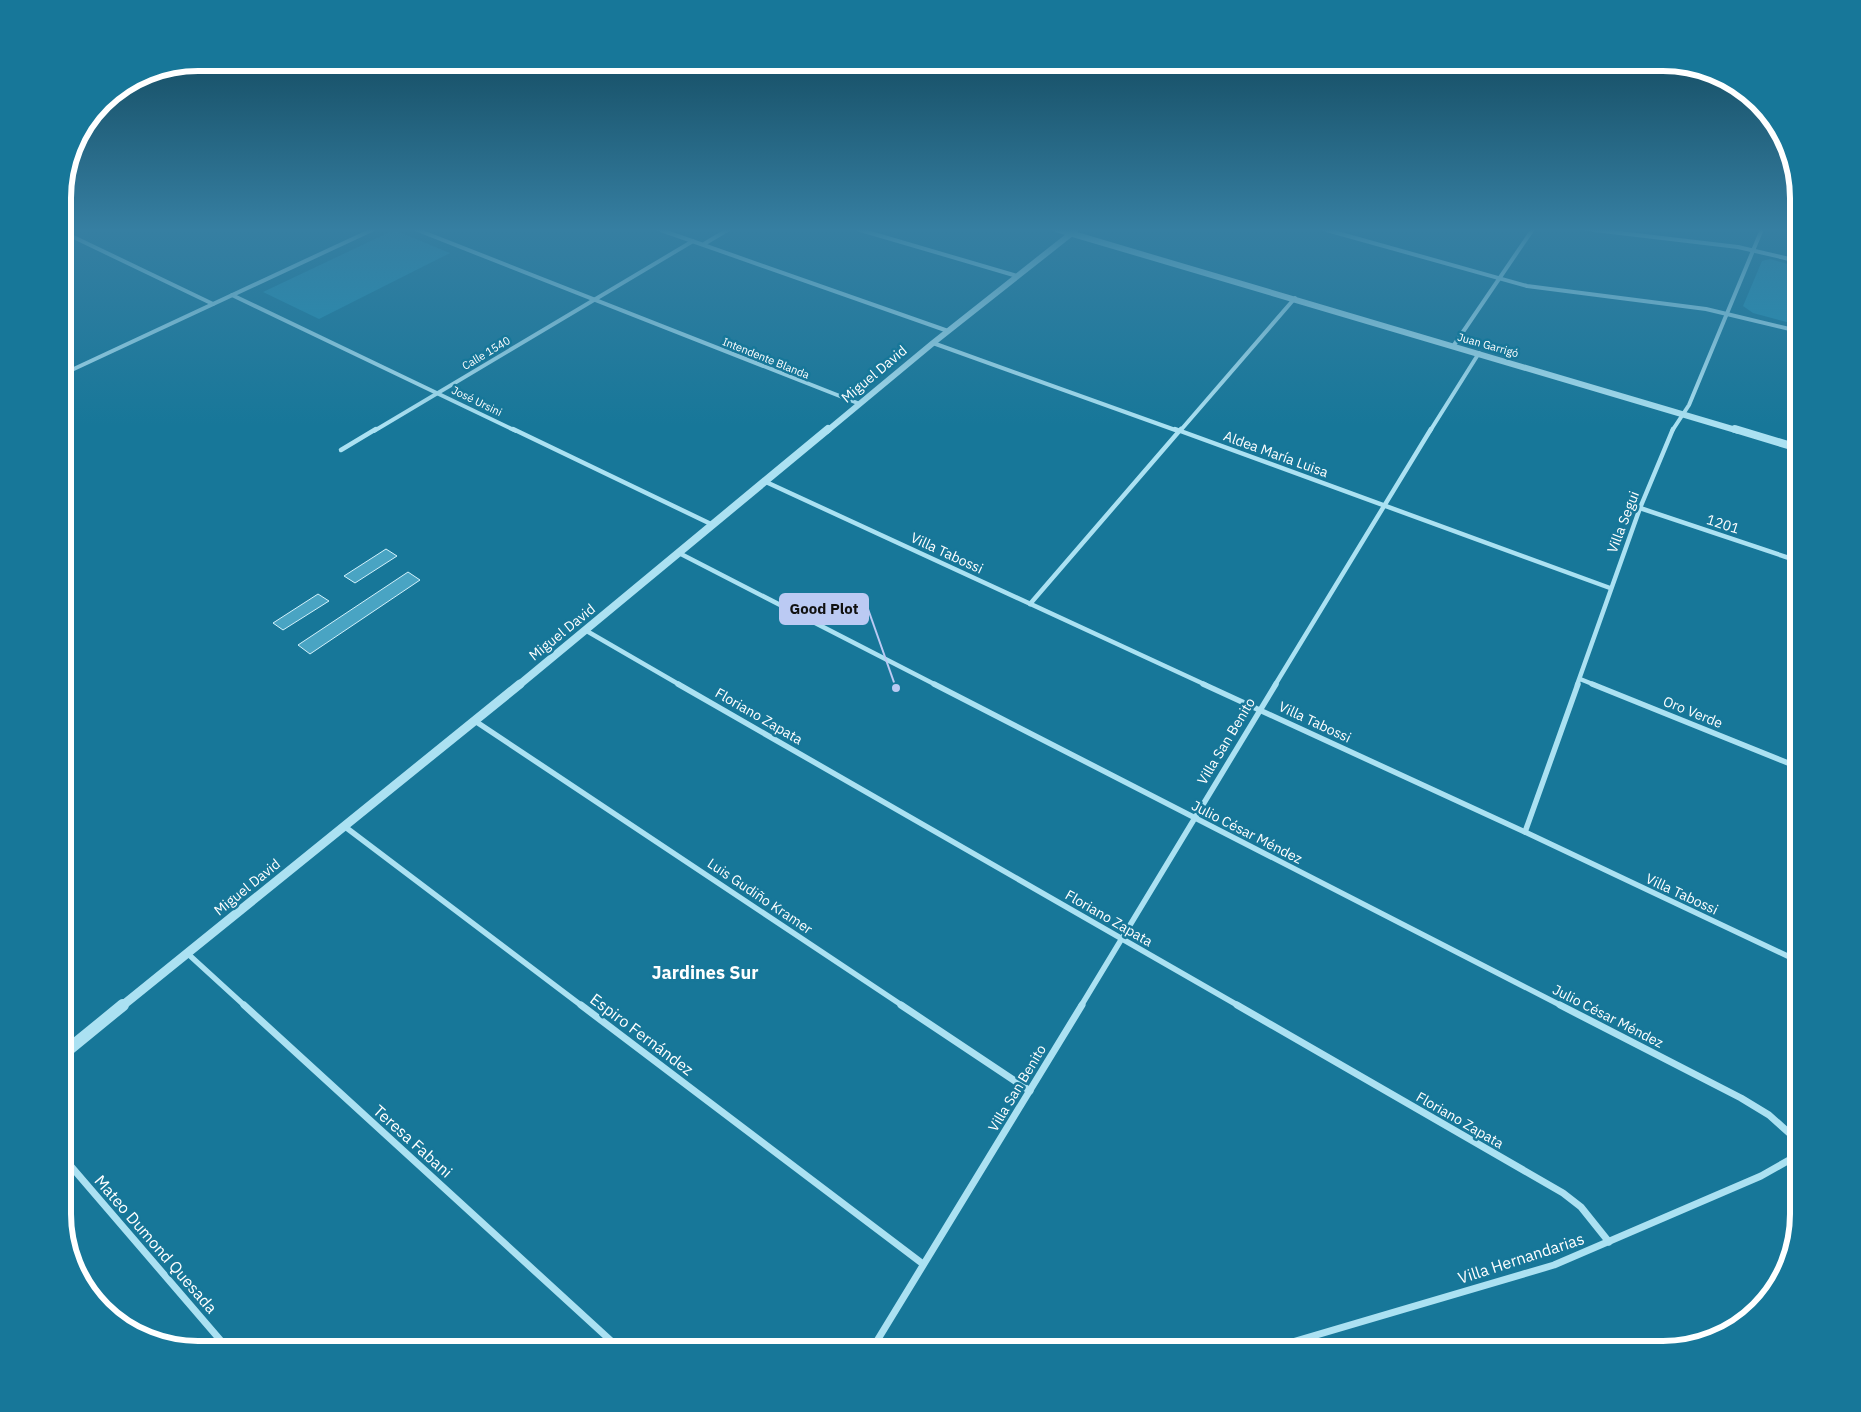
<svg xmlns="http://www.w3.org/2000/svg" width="1861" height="1412" font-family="'IBM Plex Sans',sans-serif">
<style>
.green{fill:#2391b4}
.building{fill:#49a4c3;stroke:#d3f2fc}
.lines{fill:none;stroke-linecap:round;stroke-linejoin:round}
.minor-far3{stroke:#abe1f2;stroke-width:4}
.minor-far2{stroke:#abe1f2;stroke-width:4.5}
.minor-far1{stroke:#abe1f2;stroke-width:5.5}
.minor{stroke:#abe1f2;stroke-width:7}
.tertiary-far3{stroke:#abe1f2;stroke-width:6}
.tertiary-far2{stroke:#abe1f2;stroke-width:8}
.tertiary-far1{stroke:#abe1f2;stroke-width:9}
.tertiary{stroke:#abe1f2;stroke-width:12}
.labels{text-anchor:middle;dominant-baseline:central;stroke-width:5;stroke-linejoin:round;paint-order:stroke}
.far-street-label{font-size:11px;fill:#fff;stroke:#177799}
.street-label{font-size:14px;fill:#fff;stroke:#177799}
.near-street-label{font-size:16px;fill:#fff;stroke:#177799}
.near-neighbourhood-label{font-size:18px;font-weight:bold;fill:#fff;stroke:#177799}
.rim{fill:none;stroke:#fff;stroke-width:6}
.leader{fill:none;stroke:#bbcaf3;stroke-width:2}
.callout-dot{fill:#bbcaf3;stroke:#177799;stroke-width:2}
.callout{fill:#bbcaf3;stroke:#bbcaf3;stroke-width:2}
.callout-label{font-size:15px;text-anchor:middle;font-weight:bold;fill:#111}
</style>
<rect width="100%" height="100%" fill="#177799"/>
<g class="green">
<polygon points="394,230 450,253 319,319 263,292"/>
<polygon points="1770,259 1798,267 1798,325 1753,313 1743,306 1762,261"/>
</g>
<g class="building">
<polygon points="386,549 397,556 355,583 344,576"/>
<polygon points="408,572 420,580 310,654 298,645"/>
<polygon points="318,594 329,601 283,630 273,623"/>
</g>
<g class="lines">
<g class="minor-far3">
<polyline points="415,229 860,404"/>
<polyline points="658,229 948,331"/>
<polyline points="857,229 1017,276"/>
<polyline points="1323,229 1527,286 1706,309 1798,331"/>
<polyline points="1586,229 1738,247 1798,261"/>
<polyline points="63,232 213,304"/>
<polyline points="704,244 729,229"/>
<polyline points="232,295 516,431"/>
<polyline points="933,343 1178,431"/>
<polyline points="1454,345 1533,229"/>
<polyline points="63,374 374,229"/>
<polyline points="374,431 693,241"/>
<polyline points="1180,431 1295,298"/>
<polyline points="1430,431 1479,353"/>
<polyline points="1672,431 1689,405 1762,229"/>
</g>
<g class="minor-far2">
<polyline points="513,429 713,525"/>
<polyline points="1175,429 1610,588"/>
<polyline points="341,450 376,429"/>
<polyline points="766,482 1206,685"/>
<polyline points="1640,508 1798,561"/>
<polyline points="679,553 936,685"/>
<polyline points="1030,604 1181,429"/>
<polyline points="585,630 680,685"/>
<polyline points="1580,679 1595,685"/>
<polyline points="1275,685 1431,429"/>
<polyline points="1577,685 1640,508 1673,429"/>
</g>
<g class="minor-far1">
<polyline points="678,684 1239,1006"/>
<polyline points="934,684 1562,1006"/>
<polyline points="1203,684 1525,832 1798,961"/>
<polyline points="1592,684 1798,767"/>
<polyline points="475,721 903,1006"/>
<polyline points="344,826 582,1006"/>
<polyline points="1525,832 1578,684"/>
<polyline points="187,953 245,1006"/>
<polyline points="1081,1006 1276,684"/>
</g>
<g class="minor">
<polyline points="244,1005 620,1349"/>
<polyline points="581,1005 923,1264"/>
<polyline points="901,1005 1030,1091"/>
<polyline points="1237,1005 1563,1193 1581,1207 1609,1242"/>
<polyline points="1560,1005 1741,1098 1769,1115 1798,1141"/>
<polyline points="63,1157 228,1349"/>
<polyline points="872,1349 1082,1005"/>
<polyline points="1269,1349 1554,1265 1761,1176 1798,1155"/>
</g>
<g class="tertiary-far3">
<polyline points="1056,229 1739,431"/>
<polyline points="827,431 933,343 1077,229"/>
</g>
<g class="tertiary-far2">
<polyline points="1735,429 1798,448"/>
<polyline points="519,685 828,429"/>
</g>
<polyline class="tertiary-far1" points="122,1006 520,684"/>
<polyline class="tertiary" points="63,1054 123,1005"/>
</g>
<linearGradient id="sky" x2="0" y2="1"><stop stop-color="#0d4154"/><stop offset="0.54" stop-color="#367fa2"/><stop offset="1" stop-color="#367fa2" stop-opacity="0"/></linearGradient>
<rect width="1861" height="426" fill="url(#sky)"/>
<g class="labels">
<g class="far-street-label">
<text transform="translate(1488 345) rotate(16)">Juan Garrigó</text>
<text transform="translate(486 353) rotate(-31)">Calle 1540</text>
<text transform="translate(766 358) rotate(22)">Intendente Blanda</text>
<text transform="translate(477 401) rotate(26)">José Ursini</text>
</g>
<g class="street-label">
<text transform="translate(874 374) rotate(-40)">Miguel David</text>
<text transform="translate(1276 454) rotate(20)">Aldea María Luisa</text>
<text transform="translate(1623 522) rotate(-69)">Villa Segui</text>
<text transform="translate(1723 524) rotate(18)">1201</text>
<text transform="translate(947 553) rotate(25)">Villa Tabossi</text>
<text transform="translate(562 632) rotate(-39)">Miguel David</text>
<text transform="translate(1693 712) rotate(22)">Oro Verde</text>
<text transform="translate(759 716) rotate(30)">Floriano Zapata</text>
<text transform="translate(1315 722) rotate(25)">Villa Tabossi</text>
<text transform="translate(1226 741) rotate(-59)">Villa San Benito</text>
<text transform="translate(1247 832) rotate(27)">Julio César Méndez</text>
<text transform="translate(247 887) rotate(-39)">Miguel David</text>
<text transform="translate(1682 894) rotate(25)">Villa Tabossi</text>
<text transform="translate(760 896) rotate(34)">Luis Gudiño Kramer</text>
<text transform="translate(1109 918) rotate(30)">Floriano Zapata</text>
<text transform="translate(1608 1016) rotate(27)">Julio César Méndez</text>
<text transform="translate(1017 1088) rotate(-59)">Villa San Benito</text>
<text transform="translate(1460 1120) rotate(30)">Floriano Zapata</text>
</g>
<g class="near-street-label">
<text transform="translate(642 1034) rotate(37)">Espiro Fernández</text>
<text transform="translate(413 1141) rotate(42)">Teresa Fabani</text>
<text transform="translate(156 1244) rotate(49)">Mateo Dumond Quesada</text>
<text transform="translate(1521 1258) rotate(-18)">Villa Hernandarias</text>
</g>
<g class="near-neighbourhood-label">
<text x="705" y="972">Jardines Sur</text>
</g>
</g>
<path d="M0 0H1861V1412H0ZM198 71H1663A127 127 0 0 1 1790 198V1214A127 127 0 0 1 1663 1341H198A127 127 0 0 1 71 1214V198A127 127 0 0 1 198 71Z" fill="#177799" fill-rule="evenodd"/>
<path class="rim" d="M198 71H1663A127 127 0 0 1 1790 198V1214A127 127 0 0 1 1663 1341H198A127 127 0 0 1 71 1214V198A127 127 0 0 1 198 71Z"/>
<path class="leader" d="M896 688L868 609"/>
<circle class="callout-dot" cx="896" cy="688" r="5"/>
<rect class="callout" x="780" y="594" width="88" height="30" rx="5"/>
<g class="callout-label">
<text x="824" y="614">Good Plot</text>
</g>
</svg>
